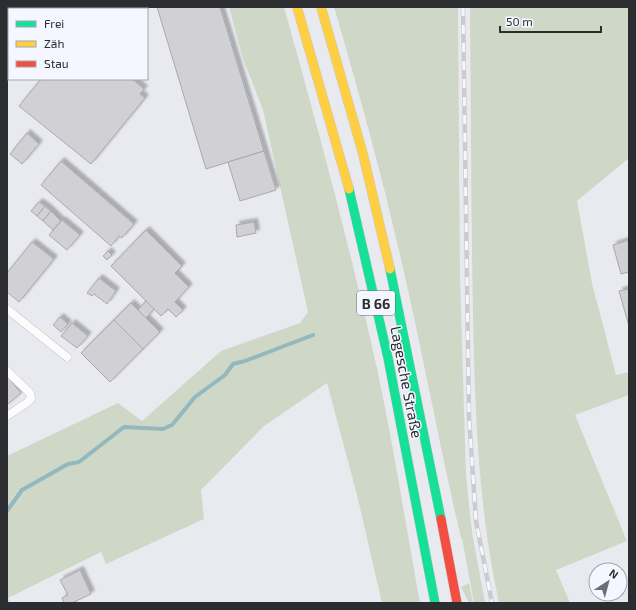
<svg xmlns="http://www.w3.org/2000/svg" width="636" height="610" font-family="'Exo 2',sans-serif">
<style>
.green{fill:#cfd8c7}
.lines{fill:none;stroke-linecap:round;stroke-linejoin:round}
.stream{stroke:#93b8be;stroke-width:4}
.building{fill:#d1d0d4;stroke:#a9a8ac;filter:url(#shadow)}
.lane-casing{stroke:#c7c8cc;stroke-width:9}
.street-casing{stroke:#c7c8cc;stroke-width:17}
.fast-casing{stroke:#c7c8cc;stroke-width:10}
.slow-casing{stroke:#c7c8cc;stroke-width:10}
.jam-casing{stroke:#c7c8cc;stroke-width:10}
.lane{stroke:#fcfcfd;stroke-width:8}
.street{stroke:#fcfcfd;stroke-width:16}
.fast{stroke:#16e098;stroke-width:9}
.slow{stroke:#ffcf43;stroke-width:9}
.jam{stroke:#f24e42;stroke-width:9}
.rail-casing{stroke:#ccccce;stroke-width:4.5}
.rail{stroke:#f4f7ff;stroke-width:3;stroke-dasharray:9;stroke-linecap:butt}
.labels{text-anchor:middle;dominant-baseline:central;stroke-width:3;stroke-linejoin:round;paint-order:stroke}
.shield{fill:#f4f7ff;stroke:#686a6f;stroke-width:1}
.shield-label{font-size:14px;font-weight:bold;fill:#2c2d31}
.street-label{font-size:15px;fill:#2c2d31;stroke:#f4f7ff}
</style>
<defs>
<filter id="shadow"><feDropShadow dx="3.5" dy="-3.5" stdDeviation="1" flood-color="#0004"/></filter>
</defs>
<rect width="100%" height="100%" fill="#e9eaf0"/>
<g class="green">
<path d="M229 7H284C318 128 351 250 378 373 394 449 406 526 420 603H382L357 495 327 383 264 426 201 490 204 519 106 564 101 552 8 598 10 601 7 602V456L118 403 142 421 221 351 300 323 308 312 263 110 243 59Z"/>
<path d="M334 7H458L460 277 466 475 472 532 485 603H474L462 538H461C439 444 422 349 400 255 381 172 358 89 334 7Z"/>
<path d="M470 7H629V158L577 201 592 283 616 375 629 372V395L575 415 627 541 556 570 570 603H499C478 508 475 412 473 315 471 212 471 110 470 7Z"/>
<polygon points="469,583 473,603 469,603 461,587"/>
</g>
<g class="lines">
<polyline class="stream" points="7,511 22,490 68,464 79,462 124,427 163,429 172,425 195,397 225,375 233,364 245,361 313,335"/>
</g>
<g class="building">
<polygon points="157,7 220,7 264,151 206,169"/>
<polygon points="41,79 132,79 144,89 140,94 145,98 91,164 19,106"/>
<polygon points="27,133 39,144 22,164 10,154"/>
<polygon points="264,151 276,190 240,201 228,162"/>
<polygon points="61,161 134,224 122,238 119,236 111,246 41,185"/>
<polygon points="39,202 45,206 37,216 31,211"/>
<polygon points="45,206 51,211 43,221 37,216"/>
<polygon points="51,211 61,221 53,230 43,221"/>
<polygon points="62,220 80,235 67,250 49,235"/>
<polygon points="254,222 256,233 237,237 236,225"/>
<polygon points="146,230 182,266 175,273 189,287 175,302 183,310 176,317 168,309 161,316 111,266"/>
<polygon points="629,240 629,272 621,274 613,245"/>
<polygon points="32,242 54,259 19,302 7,292 7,273"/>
<polygon points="108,251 112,255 107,260 103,256"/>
<polygon points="99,278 116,291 107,304 94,294 92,296 87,293"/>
<polygon points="629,289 629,326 619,291"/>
<polygon points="146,301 154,309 146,318 138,310"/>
<polygon points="131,303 160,332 143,349 114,320"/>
<polygon points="60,317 68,324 61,332 53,325"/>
<polygon points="114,320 143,349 110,382 81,353"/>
<polygon points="72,323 88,336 77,348 61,336"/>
<polygon points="7,376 21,393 7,405"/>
<polygon points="80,570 91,594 72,603 64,603 62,598 68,595 60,580"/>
</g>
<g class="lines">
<g class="lane-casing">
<g id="lane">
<polyline points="7,309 67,357"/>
<polyline points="7,371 30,393 31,398 28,402 7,416"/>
</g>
</g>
<g class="street-casing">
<g id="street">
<polyline points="55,9 57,7"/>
<polyline points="7,68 9,66"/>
</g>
</g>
<g class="fast-casing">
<g id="fast">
<polyline points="349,189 388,358 435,603"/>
<polyline points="390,269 441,519"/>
</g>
</g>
<g class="slow-casing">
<g id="slow">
<polyline points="297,7 349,189"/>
<polyline points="321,7 363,154 390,269"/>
</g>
</g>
<g class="jam-casing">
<polyline id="jam" points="441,519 457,603"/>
</g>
<use href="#lane" class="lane"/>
<use href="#street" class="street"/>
<use href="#fast" class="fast"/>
<use href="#slow" class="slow"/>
<use href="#jam" class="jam"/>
<g class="rail-casing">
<polyline id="rail" points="463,7 469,417 476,521 492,603"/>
</g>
<use href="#rail" class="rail"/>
</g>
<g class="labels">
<rect class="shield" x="357" y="291" width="38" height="24" rx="3"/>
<g class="shield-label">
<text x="376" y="303">B 66</text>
</g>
<g class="street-label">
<text transform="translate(407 382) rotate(79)">Lagesche Straße</text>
</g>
</g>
<rect width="636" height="610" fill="none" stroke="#2c2d31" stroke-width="16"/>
<rect x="8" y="8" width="140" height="72" fill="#f4f7ff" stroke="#a4a6ad"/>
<rect x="16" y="21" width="20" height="6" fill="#16e098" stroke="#a4a6ad"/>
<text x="44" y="28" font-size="12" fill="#2c2d31">Frei</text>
<rect x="16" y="41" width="20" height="6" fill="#ffcf43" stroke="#a4a6ad"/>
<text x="44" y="48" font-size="12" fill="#2c2d31">Zäh</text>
<rect x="16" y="61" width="20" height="6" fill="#f24e42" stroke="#a4a6ad"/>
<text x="44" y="68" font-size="12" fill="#2c2d31">Stau</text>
<g transform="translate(608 582) rotate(36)"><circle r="19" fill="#f4f7ff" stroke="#a4a6ad"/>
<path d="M0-3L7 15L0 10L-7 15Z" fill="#6e6f74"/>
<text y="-6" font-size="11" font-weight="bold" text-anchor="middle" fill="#2c2d31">N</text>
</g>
<path d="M500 26v6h101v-6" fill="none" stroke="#2c2d31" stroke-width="2"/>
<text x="506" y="26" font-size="12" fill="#2c2d31" stroke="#f4f7ff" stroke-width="3" paint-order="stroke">50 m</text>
</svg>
